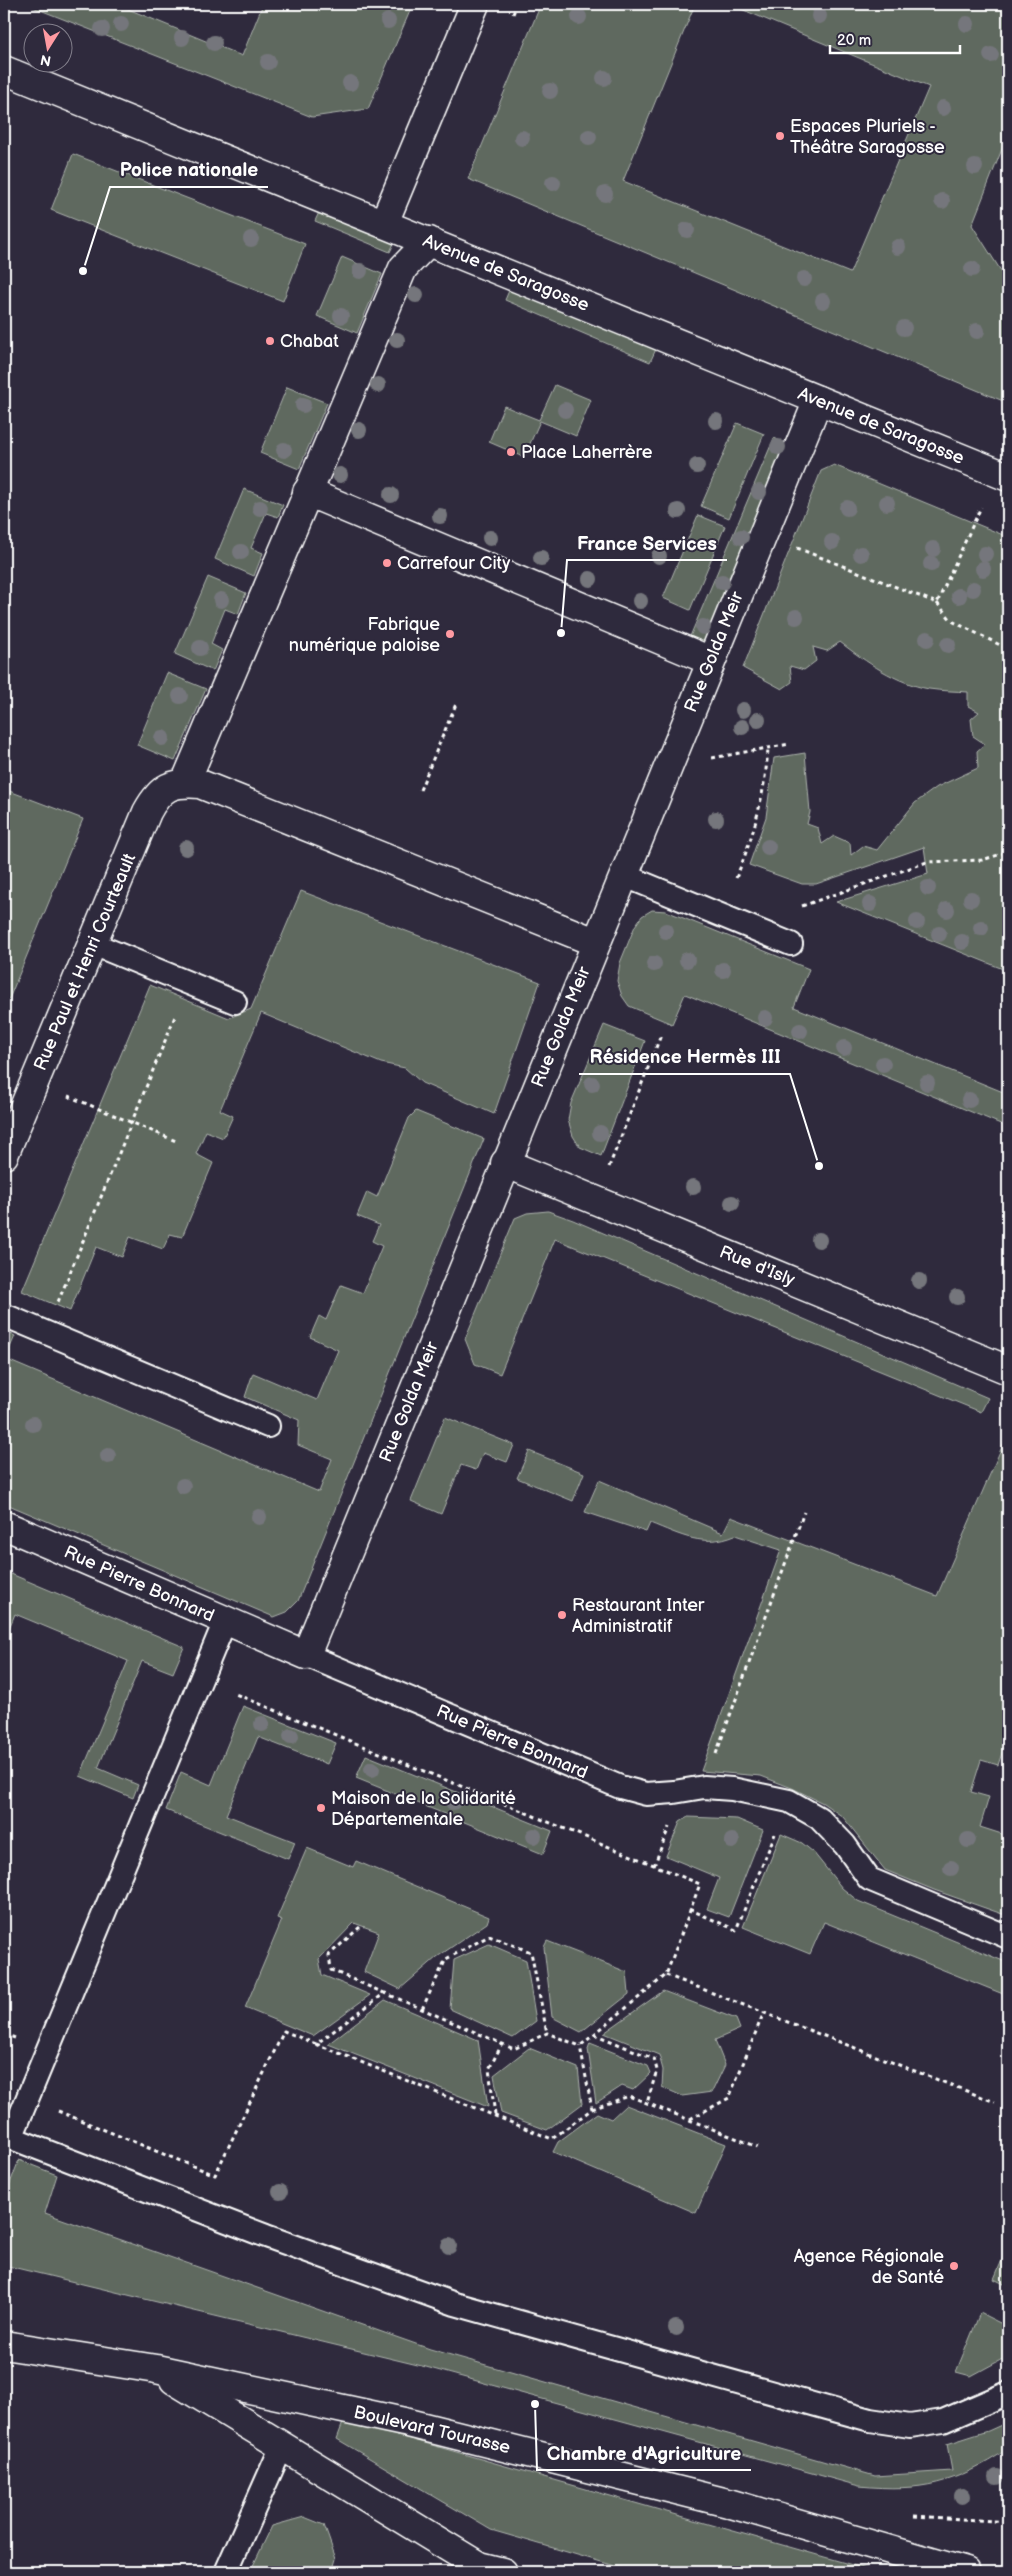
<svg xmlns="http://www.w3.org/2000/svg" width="1012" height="2576" font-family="'Balsamiq Sans',sans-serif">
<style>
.green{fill:#5e695e;stroke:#aeb4ae}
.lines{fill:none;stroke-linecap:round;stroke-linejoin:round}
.service-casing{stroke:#fff;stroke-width:26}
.pedestrian-casing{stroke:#fff;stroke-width:31}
.minor-casing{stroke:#fff;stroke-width:31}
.tertiary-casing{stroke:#fff;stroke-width:31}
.secondary-casing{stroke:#fff;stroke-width:31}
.path{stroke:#fff;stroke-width:3;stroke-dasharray:4 4;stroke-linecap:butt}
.service{stroke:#2f2a3d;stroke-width:22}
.pedestrian{stroke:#2f2a3d;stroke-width:28}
.minor{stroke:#2f2a3d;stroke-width:28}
.tertiary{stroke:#2f2a3d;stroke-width:28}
.secondary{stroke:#2f2a3d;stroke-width:28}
.tree{fill:#75767b}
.poi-dot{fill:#ff9aa2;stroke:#2f2a3d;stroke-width:2}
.labels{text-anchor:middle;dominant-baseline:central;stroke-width:4;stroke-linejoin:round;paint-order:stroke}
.poi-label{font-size:18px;fill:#fff;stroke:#2f2a3d;text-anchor:start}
.street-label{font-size:18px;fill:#fff;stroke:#2f2a3d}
.leader{fill:none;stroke:#fff;stroke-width:2}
.callout-dot{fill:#fff;stroke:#2f2a3d;stroke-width:2}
.callout-label{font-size:19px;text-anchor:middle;font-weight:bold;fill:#fff;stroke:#2f2a3d;stroke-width:4;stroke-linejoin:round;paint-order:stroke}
</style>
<rect width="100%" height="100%" fill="#2f2a3d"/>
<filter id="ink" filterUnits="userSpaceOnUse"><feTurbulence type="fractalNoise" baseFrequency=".02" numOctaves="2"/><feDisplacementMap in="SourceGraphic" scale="10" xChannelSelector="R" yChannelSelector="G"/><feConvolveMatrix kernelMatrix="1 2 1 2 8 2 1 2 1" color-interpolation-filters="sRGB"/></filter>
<g filter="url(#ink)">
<g class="green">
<polygon points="25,4 116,4 242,56 263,4 327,4 341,9 344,4 413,4 368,109 312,117"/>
<polygon points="541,4 695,4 623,181 850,273 929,87 729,4 1008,4 1008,134 972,225 1008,282 1008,403 468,179"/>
<polygon points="73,154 305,244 283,301 51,210"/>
<polygon points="322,206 397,237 390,252 315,221"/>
<polygon points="342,257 382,274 357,333 317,316"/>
<polygon points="511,286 657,347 650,362 505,300"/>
<polygon points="555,385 591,400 576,436 540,421 524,457 489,442 504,406 539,420"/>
<polygon points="287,387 327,403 299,469 260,453"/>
<polygon points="737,423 764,434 729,518 701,506"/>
<polygon points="774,438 788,444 700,652 686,646"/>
<path d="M834 465 1008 537V971L836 902 928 874 924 847 816 884H802L749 865 766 817 774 758 805 753 810 812 807 824 818 828 822 844 834 836 850 843 851 855 863 846 877 850 915 803 937 787 978 768 977 751 985 744 973 736 971 719 979 712 968 706V692C955 691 942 691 929 689 896 683 866 662 840 642L827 651 813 647 816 661 804 670 790 666 792 682 782 689 743 668 821 471Z"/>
<polygon points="244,489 283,505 278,517 266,513 251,548 263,553 254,576 215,559"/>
<polygon points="698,515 725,526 690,610 663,598"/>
<polygon points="208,577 246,593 238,614 225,609 211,644 222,650 213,671 175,654"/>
<polygon points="167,673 206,689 175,761 137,745"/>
<polygon points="4,789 83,819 9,999 4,997"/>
<polygon points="301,891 540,982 494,1114 422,1083 405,1068 381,1063 261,1013 220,1110 233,1116 223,1138 206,1131 196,1154 213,1163 182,1237 170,1234 163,1249 130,1237 122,1257 96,1247 70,1311 22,1291 150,985 229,1018 251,1009"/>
<polygon points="652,910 666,911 809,969 794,1007 1008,1094 1008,1127 685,994 672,1024 629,1006 622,996 617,981 620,963 635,926 642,916"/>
<polygon points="604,1025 645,1041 601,1156 580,1147 573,1136 568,1120 571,1103"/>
<polygon points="416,1111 484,1139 298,1601 287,1612 274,1617 4,1503 4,1331 15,1336 5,1359 319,1492 332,1459 298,1445 299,1420 245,1397 253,1373 317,1400 338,1350 310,1337 319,1316 326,1320 341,1285 363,1293 382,1246 372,1241 379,1225 357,1216 367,1192 377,1197 409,1118"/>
<polygon points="548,1211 573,1220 988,1398 981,1412 555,1239 500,1374 475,1364 465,1339 515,1218 527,1213"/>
<polygon points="445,1417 514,1445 507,1462 483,1453 476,1470 461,1465 441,1514 411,1501"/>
<path d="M1008 1433V1735L998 1765 981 1760 971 1792 989 1797 980 1827 1008 1836V1916L934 1890 885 1870 843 1817 823 1803 792 1788 761 1776 701 1771 781 1550 735 1535C703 1548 681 1535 650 1523L646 1532 585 1512 599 1480 723 1533 731 1517 937 1596Z"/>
<polygon points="529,1451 584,1473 573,1501 517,1478"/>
<polygon points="4,1571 184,1647 173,1673 142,1661 98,1768 138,1785 133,1798 80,1776 128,1661 15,1614 4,1640"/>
<polygon points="243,1706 336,1743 327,1764 258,1737 226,1815 295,1842 288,1859 166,1810 181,1772 211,1785"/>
<polygon points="366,1755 552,1831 543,1854 356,1778"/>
<polygon points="688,1817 737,1819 763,1830 729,1917 707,1909 719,1878 666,1856 680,1822"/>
<polygon points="781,1834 802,1843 813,1852 842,1888 858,1901 1008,1963 1008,1996 824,1922 810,1954 743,1927"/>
<polygon points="307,1848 353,1867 356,1861 489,1917 487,1923 437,1957 400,1989 364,1972 379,1932 354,1923 319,1959 322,1975 370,1995 313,2036 245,2008 282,1920 277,1918"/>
<polygon points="547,1941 627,1972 629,1994 581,2032 552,2017 544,1947"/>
<polygon points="489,1944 526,1960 536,2021 513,2038 450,2009 454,1960"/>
<polygon points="663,1991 736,2019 740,2029 715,2040 725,2065 712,2092 682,2096 662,2087 663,2070 659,2055 604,2033"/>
<polygon points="385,2000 478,2040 488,2107 328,2044"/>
<polygon points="590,2043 648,2066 651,2073 633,2090 622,2086 596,2103 588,2049"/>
<polygon points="529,2048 578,2068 582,2104 547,2130 501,2113 494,2075"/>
<polygon points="626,2105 726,2144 696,2213 553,2152 558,2142 597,2113 611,2119"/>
<path d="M19 2160 57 2175 45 2213 430 2349 875 2476 952 2471 947 2444 988 2431 1008 2422V2449C954 2484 923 2492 859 2486L426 2367 4 2265V2199Z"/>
<polygon points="1008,2246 1008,2286 994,2279"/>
<polygon points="980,2313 1008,2327 1008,2356 971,2376 956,2372"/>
<polygon points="344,2420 877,2572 636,2572 491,2530 337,2439"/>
<polygon points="304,2517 324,2525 336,2559 332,2572 250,2572 272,2526"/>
</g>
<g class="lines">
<g class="service-casing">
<g id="service">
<polyline points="623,875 791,944"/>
<polyline points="91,943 235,1002"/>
<polyline points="4,1315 268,1426"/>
<polyline points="306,1655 620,1787 646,1794 674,1792 704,1787 732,1789 789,1801 819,1818 845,1845 869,1879 1008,1937"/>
<polyline points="4,2135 266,2236 455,2304 870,2420 910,2426 943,2421 1008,2393"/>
<polyline points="11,2138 225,1621"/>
<polyline points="226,2572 282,2446"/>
</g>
</g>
<g class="pedestrian-casing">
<g id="pedestrian">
<polyline points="307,492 711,661"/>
<polyline points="185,783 403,268 429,241"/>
</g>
</g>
<g class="minor-casing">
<g id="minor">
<polyline points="384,223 475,4"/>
<path d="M4 1155 147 812C161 786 172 782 200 784L595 942"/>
<polyline points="505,1163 1008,1370"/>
<polyline points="4,1525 306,1655 818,400"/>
</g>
</g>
<g class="tertiary-casing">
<polyline id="tertiary" points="4,70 1008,477"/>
</g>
<g class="secondary-casing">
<g id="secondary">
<polyline points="4,2345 156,2369 404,2422 728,2503 966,2572"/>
<polyline points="174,2380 479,2566 503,2572"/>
</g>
</g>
<g class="path">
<polyline points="513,14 517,4"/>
<polyline points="797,548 937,603 981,507"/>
<polyline points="937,603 952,621 1008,649"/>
<polyline points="712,758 790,744"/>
<polyline points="420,790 456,704"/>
<path d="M736 878C754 835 765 794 768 748"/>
<polyline points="802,906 927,862 982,860 1008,852"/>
<polyline points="68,1096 176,1141"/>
<polyline points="609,1167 661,1035"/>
<polyline points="58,1302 176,1014"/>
<polyline points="716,1754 804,1512"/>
<polyline points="654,1866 669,1827"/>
<polyline points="689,1909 736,1930 775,1834"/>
<polyline points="360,1927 329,1955 331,1970 384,1993"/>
<polyline points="666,1975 995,2102"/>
<polyline points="422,2009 446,1959 489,1936 531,1952 547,2033"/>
<polyline points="4,2034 15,2038"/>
<polyline points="594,2034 654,2059 657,2070 647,2103"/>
<polyline points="316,2044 552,2139 592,2109 580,2046"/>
<polyline points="592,2109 629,2096 758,2147"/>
<polyline points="58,2111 215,2175 284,2031 316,2044 385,1993 514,2049 547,2033 580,2046 666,1975 700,1884 233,1693"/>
<polyline points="495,2115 489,2069 502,2044"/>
<polyline points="690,2119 729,2098 764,2012"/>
<polyline points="914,2516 1008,2522"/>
<polyline points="1003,2570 1008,2554"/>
</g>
<use href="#service" class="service"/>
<use href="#pedestrian" class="pedestrian"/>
<use href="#minor" class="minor"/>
<use href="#tertiary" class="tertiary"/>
<use href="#secondary" class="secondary"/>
</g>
<g class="tree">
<circle cx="819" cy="16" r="8"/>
<circle cx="579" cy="17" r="8"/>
<circle cx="388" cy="21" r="8"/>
<circle cx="121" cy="24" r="8"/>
<circle cx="967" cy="24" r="8"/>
<circle cx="102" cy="29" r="8"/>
<circle cx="182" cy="38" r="8"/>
<circle cx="214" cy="43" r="8"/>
<circle cx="991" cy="55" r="8"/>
<circle cx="268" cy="62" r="8"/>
<circle cx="604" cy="78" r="8"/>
<circle cx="350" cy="83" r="8"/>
<circle cx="550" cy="91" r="8"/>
<circle cx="943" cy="108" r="8"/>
<circle cx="589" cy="137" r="8"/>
<circle cx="522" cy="138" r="8"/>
<circle cx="975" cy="167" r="8"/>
<circle cx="553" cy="183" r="8"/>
<circle cx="605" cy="194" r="8"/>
<circle cx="942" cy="201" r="8"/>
<circle cx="687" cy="230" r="8"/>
<circle cx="251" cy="239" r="8"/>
<circle cx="898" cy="247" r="8"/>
<circle cx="972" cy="269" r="8"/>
<circle cx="360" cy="271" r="8"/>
<circle cx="804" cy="279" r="8"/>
<circle cx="416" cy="295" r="8"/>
<circle cx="823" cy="301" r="8"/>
<circle cx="341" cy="316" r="8"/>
<circle cx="904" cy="328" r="8"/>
<circle cx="977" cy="331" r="8"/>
<circle cx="397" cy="340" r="8"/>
<circle cx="378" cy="385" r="8"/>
<circle cx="303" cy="405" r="8"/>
<circle cx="565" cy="410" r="8"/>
<circle cx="716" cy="421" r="8"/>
<circle cx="359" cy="430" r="8"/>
<circle cx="778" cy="447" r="8"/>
<circle cx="284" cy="450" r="8"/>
<circle cx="697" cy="466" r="8"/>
<circle cx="340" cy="475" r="8"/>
<circle cx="759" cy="492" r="8"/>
<circle cx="391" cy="495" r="8"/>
<circle cx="887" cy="503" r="8"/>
<circle cx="260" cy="508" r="8"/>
<circle cx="847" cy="508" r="8"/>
<circle cx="678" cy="511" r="8"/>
<circle cx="440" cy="516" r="8"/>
<circle cx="741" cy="537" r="8"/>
<circle cx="490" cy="538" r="8"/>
<circle cx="832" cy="542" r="8"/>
<circle cx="933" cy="549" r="8"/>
<circle cx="241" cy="552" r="8"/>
<circle cx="861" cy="554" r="8"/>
<circle cx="985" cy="554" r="8"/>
<circle cx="659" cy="556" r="8"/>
<circle cx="541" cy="558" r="8"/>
<circle cx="931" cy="564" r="8"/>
<circle cx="983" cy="569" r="8"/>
<circle cx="590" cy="579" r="8"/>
<circle cx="722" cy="582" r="8"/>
<circle cx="973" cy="589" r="8"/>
<circle cx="959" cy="596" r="8"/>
<circle cx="221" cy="600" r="8"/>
<circle cx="640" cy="601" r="8"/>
<circle cx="796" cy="617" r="8"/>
<circle cx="703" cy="627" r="8"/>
<circle cx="927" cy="639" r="8"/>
<circle cx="948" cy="645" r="8"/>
<circle cx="200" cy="648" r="8"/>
<circle cx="180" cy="696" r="8"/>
<circle cx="743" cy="710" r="8"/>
<circle cx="758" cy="720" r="8"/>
<circle cx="742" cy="727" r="8"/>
<circle cx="162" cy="738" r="8"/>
<circle cx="716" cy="819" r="8"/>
<circle cx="768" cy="847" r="8"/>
<circle cx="186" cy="848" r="8"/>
<circle cx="928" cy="888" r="8"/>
<circle cx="971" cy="899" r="8"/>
<circle cx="870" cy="904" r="8"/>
<circle cx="947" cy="910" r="8"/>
<circle cx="917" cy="922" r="8"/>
<circle cx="981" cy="928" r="8"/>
<circle cx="666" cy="931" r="8"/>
<circle cx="939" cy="934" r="8"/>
<circle cx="962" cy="942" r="8"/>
<circle cx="687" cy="960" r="8"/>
<circle cx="654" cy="964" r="8"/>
<circle cx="723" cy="970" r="8"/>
<circle cx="765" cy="1018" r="8"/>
<circle cx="800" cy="1031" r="8"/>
<circle cx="844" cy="1048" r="8"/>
<circle cx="883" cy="1064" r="8"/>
<circle cx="927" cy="1083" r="8"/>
<circle cx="592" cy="1084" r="8"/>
<circle cx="969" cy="1100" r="8"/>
<circle cx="600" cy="1133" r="8"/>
<circle cx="693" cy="1187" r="8"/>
<circle cx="732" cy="1203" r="8"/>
<circle cx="819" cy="1240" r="8"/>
<circle cx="919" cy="1281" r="8"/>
<circle cx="957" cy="1297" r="8"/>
<circle cx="33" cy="1424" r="8"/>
<circle cx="108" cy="1456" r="8"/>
<circle cx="183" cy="1486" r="8"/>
<circle cx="259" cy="1517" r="8"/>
<circle cx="262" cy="1724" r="8"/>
<circle cx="291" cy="1736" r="8"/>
<circle cx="372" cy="1769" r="8"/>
<circle cx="453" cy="1802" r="8"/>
<circle cx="534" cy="1836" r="8"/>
<circle cx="968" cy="1840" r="8"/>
<circle cx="732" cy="1841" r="8"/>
<circle cx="951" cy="1868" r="8"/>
<circle cx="280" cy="2192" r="8"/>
<circle cx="449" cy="2246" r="8"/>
<circle cx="676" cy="2328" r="8"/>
<circle cx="997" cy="2477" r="8"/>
<circle cx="962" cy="2496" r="8"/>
</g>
</g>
<g class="poi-dot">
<circle cx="780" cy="136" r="5"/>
<circle cx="270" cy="341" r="5"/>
<circle cx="511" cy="452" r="5"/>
<circle cx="387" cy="563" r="5"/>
<circle cx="450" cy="634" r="5"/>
<circle cx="562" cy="1615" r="5"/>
<circle cx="321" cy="1808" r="5"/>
<circle cx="954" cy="2266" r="5"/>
</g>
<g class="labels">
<g class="poi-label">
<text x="790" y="126">Espaces Pluriels -<tspan x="790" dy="21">Théâtre Saragosse</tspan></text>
<text x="280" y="341">Chabat</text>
<text x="521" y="452">Place Laherrère</text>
<text x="397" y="563">Carrefour City</text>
<text x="440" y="624" text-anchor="end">Fabrique<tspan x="440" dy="21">numérique paloise</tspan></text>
<text x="572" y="1605">Restaurant Inter<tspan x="572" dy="21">Administratif</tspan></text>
<text x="331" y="1798">Maison de la Solidarité<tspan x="331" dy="21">Départementale</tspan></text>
<text x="944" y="2256" text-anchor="end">Agence Régionale<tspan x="944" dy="21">de Santé</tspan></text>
</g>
<g class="street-label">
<text transform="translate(506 273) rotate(22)">Avenue de Saragosse</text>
<text transform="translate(881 426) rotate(22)">Avenue de Saragosse</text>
<text transform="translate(714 652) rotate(-68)">Rue Golda Meir</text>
<text transform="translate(85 962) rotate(-67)">Rue Paul et Henri Courteault</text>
<text transform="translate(561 1027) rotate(-68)">Rue Golda Meir</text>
<text transform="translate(757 1266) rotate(22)">Rue d'Isly</text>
<text transform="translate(409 1402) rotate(-68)">Rue Golda Meir</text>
<text transform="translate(139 1584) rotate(24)">Rue Pierre Bonnard</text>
<text transform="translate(512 1742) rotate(23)">Rue Pierre Bonnard</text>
<text transform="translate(432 2430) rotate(13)">Boulevard Tourasse</text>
</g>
</g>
<path class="leader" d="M83 271L110 187H268M561 633L567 560H727M819 1166L790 1074H579M535 2404L537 2470H751"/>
<g class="callout-dot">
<circle cx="83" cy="271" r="5"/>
<circle cx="561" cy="633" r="5"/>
<circle cx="819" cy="1166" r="5"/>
<circle cx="535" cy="2404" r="5"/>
</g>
<g class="callout-label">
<text x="189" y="176">Police nationale</text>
<text x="647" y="550">France Services</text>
<text x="685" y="1063">Résidence Hermès III</text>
<text x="644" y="2460">Chambre d'Agriculture</text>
</g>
<rect width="1012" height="2576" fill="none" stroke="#2f2a3d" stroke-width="20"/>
<rect x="10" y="10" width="992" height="2556" fill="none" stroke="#fff" stroke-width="2" filter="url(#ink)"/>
<g transform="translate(48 48) rotate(191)"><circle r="24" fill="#2f2a3d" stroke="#827f8b"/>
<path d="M0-4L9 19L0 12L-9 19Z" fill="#ff9aa2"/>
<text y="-8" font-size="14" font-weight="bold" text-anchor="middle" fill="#ffffff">N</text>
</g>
<path d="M830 45v8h130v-8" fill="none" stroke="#ffffff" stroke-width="2.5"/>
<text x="837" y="45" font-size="15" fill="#ffffff" stroke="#2f2a3d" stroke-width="4" paint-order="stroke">20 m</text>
</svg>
